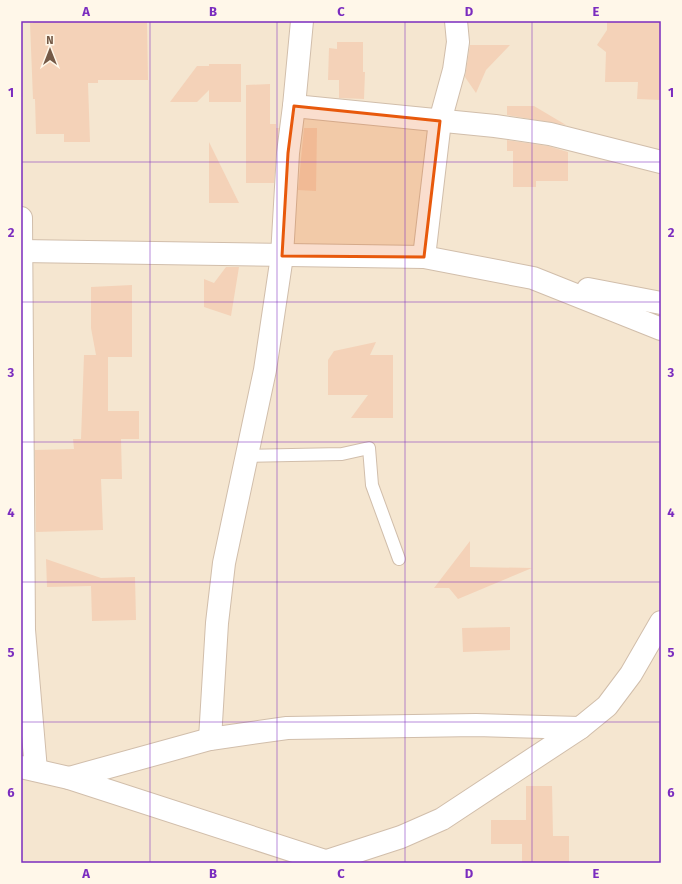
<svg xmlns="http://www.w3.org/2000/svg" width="682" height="884" font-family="'Fira Sans',sans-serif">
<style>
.residential{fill:#f5e6d0}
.building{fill:#f4d2b8}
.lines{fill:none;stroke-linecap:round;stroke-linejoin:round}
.lane-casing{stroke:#d1beab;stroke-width:14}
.street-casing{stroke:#d1beab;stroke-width:24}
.lane{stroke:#fff;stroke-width:12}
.street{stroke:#fff;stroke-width:22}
.marked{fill:#e8590c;fill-opacity:0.2;stroke:#e8590c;stroke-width:3;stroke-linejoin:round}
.grid{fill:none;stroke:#7b2cbf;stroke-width:1;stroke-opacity:0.55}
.neatline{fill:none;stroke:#7b2cbf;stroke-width:1.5}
.grid-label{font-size:13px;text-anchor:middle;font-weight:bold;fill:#7b2cbf}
</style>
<rect width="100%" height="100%" fill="#fdf4e1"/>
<rect class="residential" x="21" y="21" width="640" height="842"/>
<g class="building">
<polygon points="33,21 147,21 148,80 98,80 98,83 88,83 90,142 64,142 64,134 36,134 35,99 33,99 30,23 33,23"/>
<polygon points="607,21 661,22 661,100 637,99 638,82 605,82 606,52 597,45 607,30"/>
<polygon points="337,42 363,42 363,72 365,72 364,99 339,98 339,80 328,80 329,48 337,49"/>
<polygon points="470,45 510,45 486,70 476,93 465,77"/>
<polygon points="209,64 241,64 241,102 209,102 209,90 197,102 170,102 197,66 209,66"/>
<polygon points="270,84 270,124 276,124 276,128 279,128 274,183 246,183 246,85"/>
<polygon points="507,106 534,106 566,125 507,115"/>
<polygon points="304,128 317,128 316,191 298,190"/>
<polygon points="507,140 548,146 568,152 568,181 536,181 536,187 513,187 513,151 507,151"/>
<polygon points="209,142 239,203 209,203"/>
<polygon points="226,267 239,267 231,316 204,307 204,279 214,283"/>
<polygon points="132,285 132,357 108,357 108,411 139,411 139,439 121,439 122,479 101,479 103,530 36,532 35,450 74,449 73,439 81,439 84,355 96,355 91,328 91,287"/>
<polygon points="376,342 370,355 393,355 393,418 351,418 368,395 328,395 328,360 334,351"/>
<polygon points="470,541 470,567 532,568 458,599 449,588 434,588"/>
<polygon points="46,559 101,578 135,577 136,620 92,621 91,586 47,587"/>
<polygon points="510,627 510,650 463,652 462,628"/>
<polygon points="526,786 552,786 553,836 569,836 569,863 522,863 522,844 491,844 491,820 526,820"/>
</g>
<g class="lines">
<g class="lane-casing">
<polyline id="lane" points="247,456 342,454 369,448 372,485 399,559"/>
</g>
<g class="street-casing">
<g id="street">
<polyline points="294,106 495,126 550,134 661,162"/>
<polyline points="21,218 24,630 36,770"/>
<polyline points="21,251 424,257 533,278 661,329"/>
<polyline points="424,257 440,121 454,70 458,42 456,21"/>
<polyline points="588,289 661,303"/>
<polyline points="210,739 217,623 224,563 265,370 282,256 288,153 294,106 302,21"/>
<polyline points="21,767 69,778 331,863"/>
<polyline points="69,778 210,739 287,728 476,725 580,728 607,706 631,674 661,622"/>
<polyline points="321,863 401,837 442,819 580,728"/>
</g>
</g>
<use href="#lane" class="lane"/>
<use href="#street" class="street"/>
</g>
<path class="marked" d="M294 106 440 121 424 257 282 256 288 153Z"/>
<path class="grid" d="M150 21V863M277 21V863M405 21V863M532 21V863M21 162H661M21 302H661M21 442H661M21 582H661M21 722H661"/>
<rect width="682" height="884" fill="none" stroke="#fff7e9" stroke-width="44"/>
<g transform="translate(50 50)" stroke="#fff7e9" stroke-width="3" paint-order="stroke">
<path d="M0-3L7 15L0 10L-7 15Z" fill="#755a47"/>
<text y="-6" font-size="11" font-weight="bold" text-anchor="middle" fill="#755a47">N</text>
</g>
<rect x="22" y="22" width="638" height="840" class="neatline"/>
<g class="grid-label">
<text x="86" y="16">A</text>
<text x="213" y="16">B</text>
<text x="341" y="16">C</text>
<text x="469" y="16">D</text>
<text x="596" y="16">E</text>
<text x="11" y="97">1</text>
<text x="671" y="97">1</text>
<text x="11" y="237">2</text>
<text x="671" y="237">2</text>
<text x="11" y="377">3</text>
<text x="671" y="377">3</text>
<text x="11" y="517">4</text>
<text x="671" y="517">4</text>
<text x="11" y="657">5</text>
<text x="671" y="657">5</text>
<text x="11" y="797">6</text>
<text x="671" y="797">6</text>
<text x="86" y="878">A</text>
<text x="213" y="878">B</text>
<text x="341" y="878">C</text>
<text x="469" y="878">D</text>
<text x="596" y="878">E</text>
</g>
</svg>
